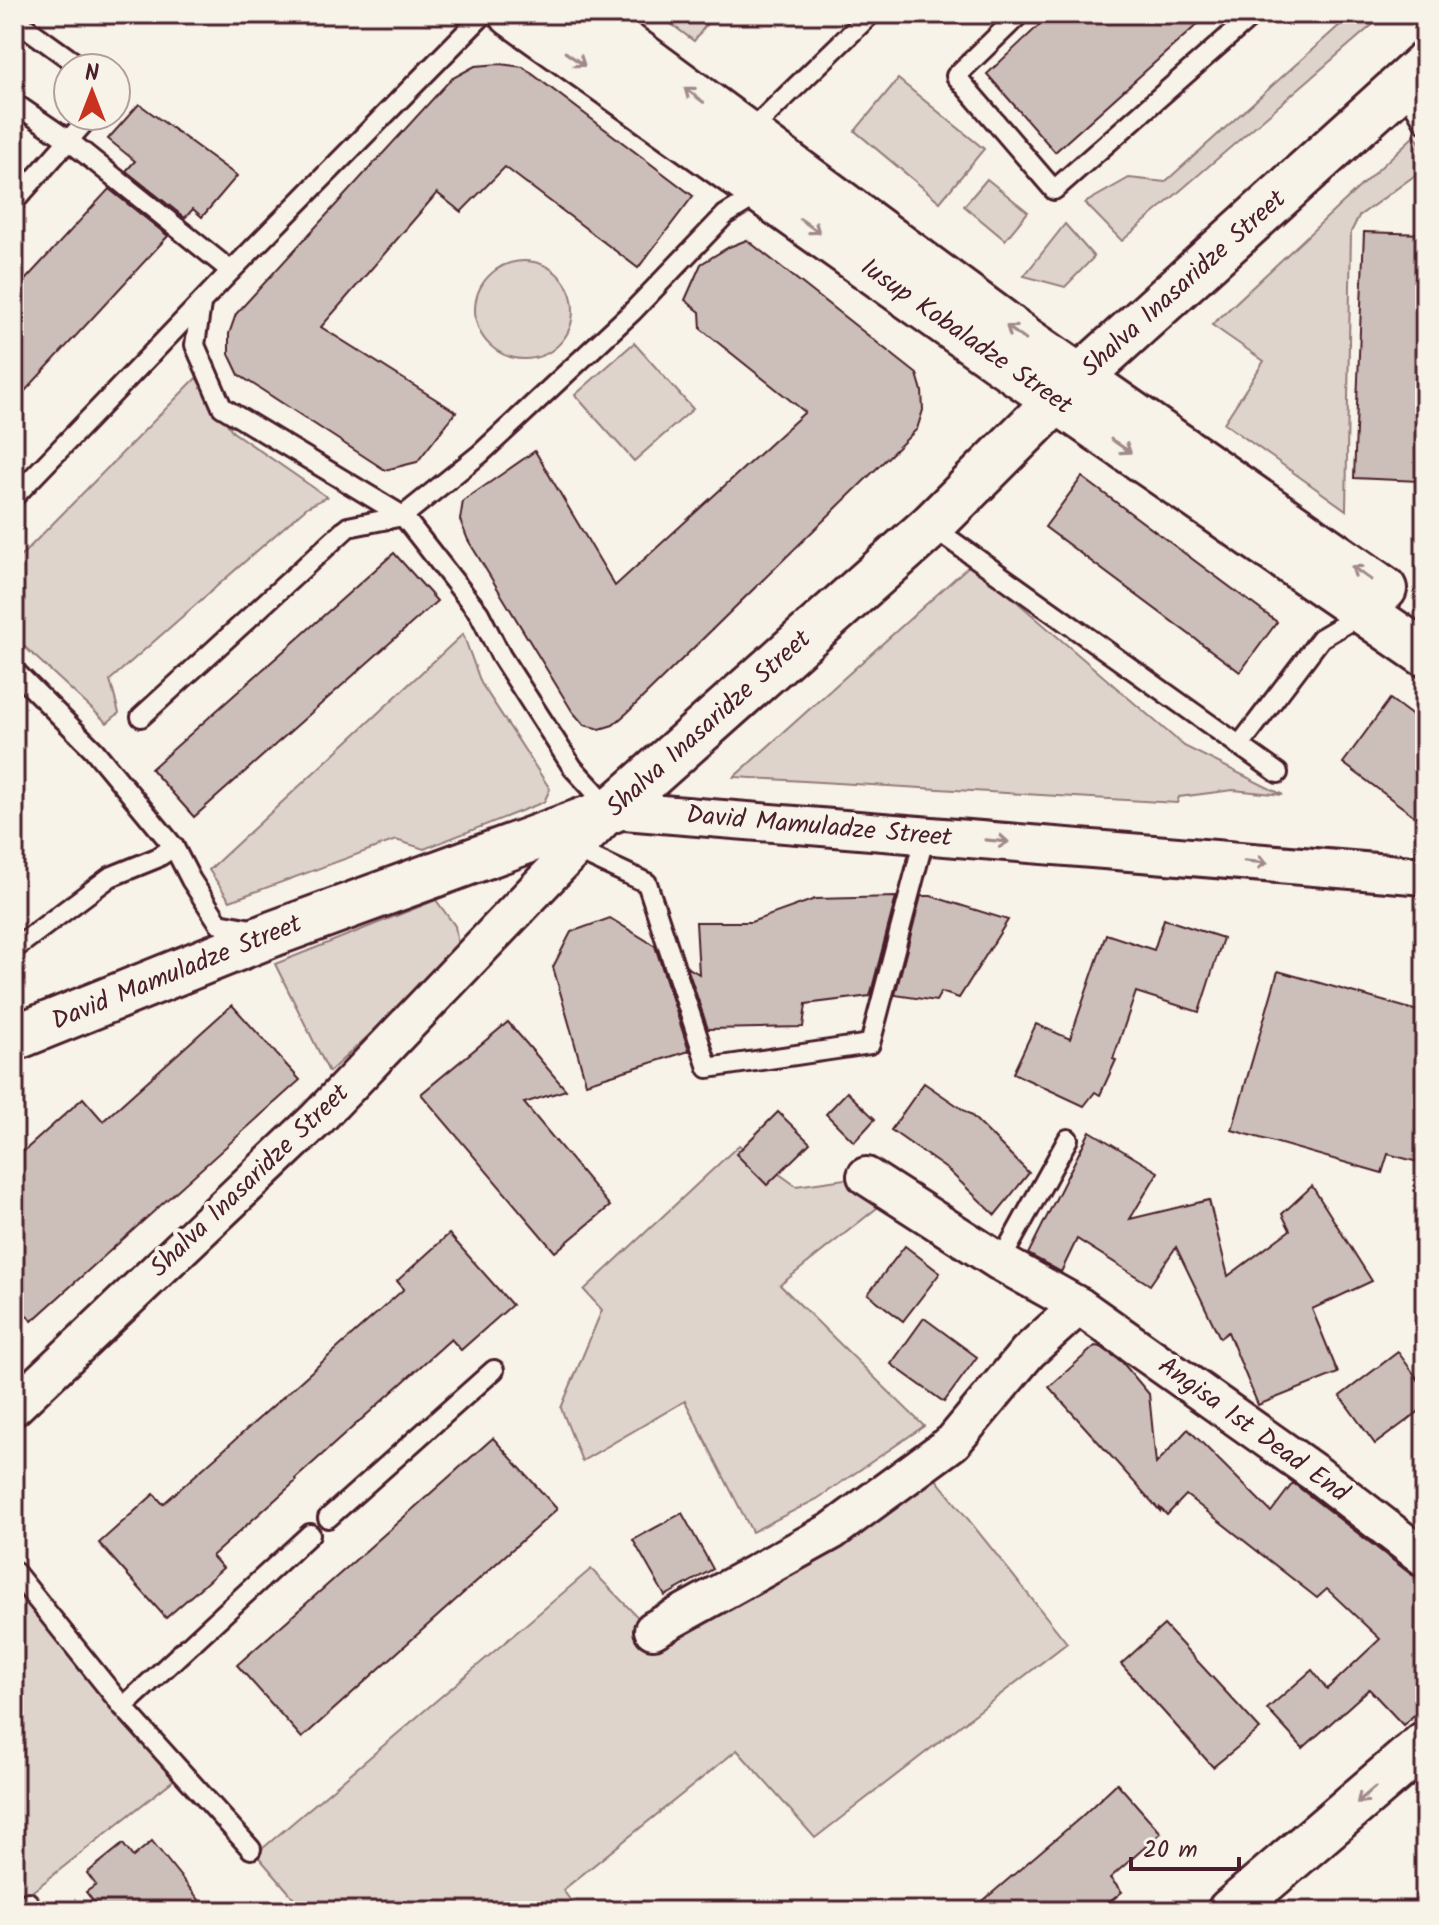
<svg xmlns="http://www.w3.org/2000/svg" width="1439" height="1925" font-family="Kalam,sans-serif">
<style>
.green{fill:#ded4cc;stroke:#947a7c;stroke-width:2}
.building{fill:#ccbfb9;stroke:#4a1f2b;stroke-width:2}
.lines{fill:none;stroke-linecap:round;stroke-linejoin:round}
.service-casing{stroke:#4a1f2b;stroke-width:24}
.minor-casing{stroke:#4a1f2b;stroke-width:42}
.tertiary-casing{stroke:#4a1f2b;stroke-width:50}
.service{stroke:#f7f3e8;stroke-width:18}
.minor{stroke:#f7f3e8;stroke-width:36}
.tertiary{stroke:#f7f3e8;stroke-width:44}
.oneway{stroke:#a0898a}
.labels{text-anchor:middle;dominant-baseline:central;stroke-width:8;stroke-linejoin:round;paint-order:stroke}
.street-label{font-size:26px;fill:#4a1f2b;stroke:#f7f3e8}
</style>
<rect width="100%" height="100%" fill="#f7f3e8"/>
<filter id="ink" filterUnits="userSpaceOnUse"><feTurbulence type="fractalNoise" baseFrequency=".0125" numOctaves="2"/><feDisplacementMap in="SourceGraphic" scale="16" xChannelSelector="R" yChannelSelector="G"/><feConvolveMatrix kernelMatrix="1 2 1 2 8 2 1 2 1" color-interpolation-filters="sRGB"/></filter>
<g filter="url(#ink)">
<g class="green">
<polygon points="658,14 714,14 694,41"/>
<polygon points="1352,14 1385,14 1122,241 1085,203 1129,178 1165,182"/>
<polygon points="898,79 984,149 940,202 855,131"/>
<polygon points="1415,135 1425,151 1425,168 1359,216 1351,232 1346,510 1224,423 1264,361 1212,325"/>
<polygon points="987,179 1028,212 1005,240 964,206"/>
<polygon points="1065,224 1094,257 1065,287 1024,276"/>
<circle cx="524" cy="310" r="49"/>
<polygon points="634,343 693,409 634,461 575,395"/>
<polygon points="196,378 233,432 327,497 307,507 110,680 119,713 107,723 14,637 14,563"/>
<polygon points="972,563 1184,746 1283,795 1233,790 1179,797 1177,803 734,777"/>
<polygon points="463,634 481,683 550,789 544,802 424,849 396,840 230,901 209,870"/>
<polygon points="436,900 455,926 459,952 329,1072 275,964"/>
<polygon points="739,1145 796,1186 866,1176 892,1196 780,1285 924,1426 817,1499 752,1532 685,1401 582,1461 561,1408 602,1310 584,1290"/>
<polygon points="924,1464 1067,1643 815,1838 737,1750 563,1890 578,1911 305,1911 256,1854 591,1569 653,1633"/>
<polygon points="14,1584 176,1778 14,1906"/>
</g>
<g class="building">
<polygon points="1051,14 1209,14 1055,152 987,74"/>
<polygon points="500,64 523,67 693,196 638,268 505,167 461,212 437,193 321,327 456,412 417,462 385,470 239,375 229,354 229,334 236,314 451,79 475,66"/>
<polygon points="139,104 237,176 202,217 193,209 185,218 126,171 135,161 108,139"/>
<polygon points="109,189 168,236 14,403 14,292"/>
<polygon points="1364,232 1425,234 1425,324 1419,481 1354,478"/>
<polygon points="747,240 917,374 922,391 923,410 917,429 627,713 613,725 600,729 584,725 572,711 468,540 460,520 463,501 535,451 615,586 805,412 701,329 700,312 685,300 701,264 729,247"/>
<polygon points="1082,477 1277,622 1240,672 1045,527"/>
<polygon points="394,553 437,601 194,817 151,769"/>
<polygon points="1390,699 1425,725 1425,824 1343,763"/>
<polygon points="921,896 931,896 1008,920 959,998 941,992 936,1001 895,995"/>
<polygon points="896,897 870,996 806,1004 803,1027 708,1029 687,967 699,974 696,922 751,922 815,899"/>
<polygon points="610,918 655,946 689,1051 586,1083 553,967 571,932"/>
<polygon points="1164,919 1223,938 1199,1012 1136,992 1113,1059 1116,1060 1100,1095 1095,1092 1084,1106 1013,1073 1036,1024 1070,1039 1106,934 1154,950"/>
<polygon points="1278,971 1425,1013 1425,1164 1388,1154 1382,1173 1232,1130"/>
<polygon points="232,1005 300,1080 32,1321 14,1302 14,1160 83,1098 103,1121"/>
<polygon points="508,1022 566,1090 524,1103 610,1206 555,1252 421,1094"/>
<polygon points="924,1083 971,1115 1029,1173 995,1215 948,1170 891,1130"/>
<polygon points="847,1092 875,1119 854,1142 826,1114"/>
<polygon points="778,1112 810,1143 767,1185 736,1154"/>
<polygon points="1090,1131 1158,1172 1130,1219 1209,1200 1228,1276 1290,1230 1282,1214 1312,1186 1372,1281 1312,1309 1338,1373 1258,1405 1228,1332 1220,1338 1176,1247 1150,1285 1077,1239 1061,1272 1028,1254"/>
<polygon points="449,1234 512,1305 461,1350 451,1339 295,1479 296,1481 212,1556 223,1568 166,1618 99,1543 154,1494 163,1504 404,1289 397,1281"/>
<polygon points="905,1246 940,1273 903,1321 868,1294"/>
<polygon points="924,1318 977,1357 944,1402 891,1364"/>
<polygon points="1095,1346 1101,1347 1122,1362 1149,1394 1156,1464 1188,1429 1271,1512 1293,1483 1412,1575 1425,1579 1425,1705 1403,1725 1369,1689 1303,1748 1267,1709 1312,1670 1327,1689 1380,1639 1327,1589 1317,1598 1186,1495 1167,1515 1160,1508 1160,1511 1049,1387"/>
<polygon points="1398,1352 1425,1389 1425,1407 1375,1444 1340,1396"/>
<polygon points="493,1438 557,1509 302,1738 237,1665"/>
<polygon points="682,1513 713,1569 665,1596 633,1540"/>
<polygon points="1164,1625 1260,1729 1213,1767 1121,1664"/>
<polygon points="1117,1783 1161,1833 1110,1878 1122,1892 1099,1911 971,1911 1080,1818"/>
<polygon points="152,1841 208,1911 101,1911 86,1892 96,1885 87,1873 123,1844 133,1857"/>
</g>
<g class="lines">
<g class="service-casing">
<g id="service">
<polyline points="1020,14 956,76 1054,190 1254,14"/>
<polyline points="14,19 82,68"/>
<polyline points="1402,85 1425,123"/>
<polyline points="14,103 68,140 231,271"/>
<polyline points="747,134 871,14"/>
<polyline points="14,202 90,116"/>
<polyline points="201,304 195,345 222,407 403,516 480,454 632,312 725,215 762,192"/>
<polyline points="14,497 231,271 484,14"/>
<polyline points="931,526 1278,773"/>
<polyline points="14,670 94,750 174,847 191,880 219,923 257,930"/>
<polyline points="141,717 348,527 403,516 479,613 501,656 573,768 611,809"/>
<polyline points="1239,746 1321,638 1362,614"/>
<polyline points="574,849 647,883 708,1068 870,1044 925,835"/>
<polyline points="14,949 110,877 157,858 174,847"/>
<polyline points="1000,1262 1068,1139"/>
<polyline points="328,1518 494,1370"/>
<polyline points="14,1571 123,1707 251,1849"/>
<polyline points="123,1707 310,1534"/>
<polyline points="17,1911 28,1902"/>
</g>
</g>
<g class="minor-casing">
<g id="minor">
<polyline points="866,1176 1000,1262 1079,1306 1319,1476 1425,1558"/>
<polyline points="14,1407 317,1119 612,810 1425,876"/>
<polyline points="653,1630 832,1531 953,1442 1028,1352 1079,1306"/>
</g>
</g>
<g class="tertiary-casing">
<g id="tertiary">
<polyline points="512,14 998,360 1425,654"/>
<polyline points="585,14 1022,337 1384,589"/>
<polyline points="14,1038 275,933 612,810 931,526 1080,377 1425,64"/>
<polyline points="1230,1911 1425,1744"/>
</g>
</g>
<use href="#service" class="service"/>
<use href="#minor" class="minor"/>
<use href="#tertiary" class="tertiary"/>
</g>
<defs><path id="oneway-shaft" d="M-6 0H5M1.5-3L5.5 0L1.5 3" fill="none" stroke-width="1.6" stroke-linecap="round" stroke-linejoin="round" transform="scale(2)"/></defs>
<g class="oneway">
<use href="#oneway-shaft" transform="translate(575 59) rotate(35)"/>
<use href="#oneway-shaft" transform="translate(694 95) rotate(-143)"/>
<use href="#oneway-shaft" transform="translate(810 226) rotate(36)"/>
<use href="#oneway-shaft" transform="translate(1016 333) rotate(-144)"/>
<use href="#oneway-shaft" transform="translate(1121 446) rotate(34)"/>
<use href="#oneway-shaft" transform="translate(1361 573) rotate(-145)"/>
<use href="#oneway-shaft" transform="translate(997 841) rotate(5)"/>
<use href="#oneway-shaft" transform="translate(1256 862) rotate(5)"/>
<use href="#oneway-shaft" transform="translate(1366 1795) rotate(139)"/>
</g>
</g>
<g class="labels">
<g class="street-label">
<text transform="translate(1184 284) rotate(-42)">Shalva Inasaridze Street</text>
<text transform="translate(966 337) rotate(35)">Iusup Kobaladze Street</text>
<text transform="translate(709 724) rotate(-42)">Shalva Inasaridze Street</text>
<text transform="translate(819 827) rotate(5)">David Mamuladze Street</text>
<text transform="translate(177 973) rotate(-22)">David Mamuladze Street</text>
<text transform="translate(250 1181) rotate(-44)">Shalva Inasaridze Street</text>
<text transform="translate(1253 1430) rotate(36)">Angisa 1st Dead End</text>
</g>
</g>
<rect width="1439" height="1925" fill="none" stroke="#f7f3e8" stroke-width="48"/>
<rect x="24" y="24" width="1391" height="1877" fill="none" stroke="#4a1f2b" stroke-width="3" filter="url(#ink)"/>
<g transform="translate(92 92)"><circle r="38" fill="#f7f3e8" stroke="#b29e9c" stroke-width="2"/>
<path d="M0-6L14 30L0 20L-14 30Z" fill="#c8321e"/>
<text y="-12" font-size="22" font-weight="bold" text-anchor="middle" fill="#4a1f2b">N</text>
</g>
<path d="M1131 1857v12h108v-12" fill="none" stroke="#4a1f2b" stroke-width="4"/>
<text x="1143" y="1857" font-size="24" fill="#4a1f2b" stroke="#f7f3e8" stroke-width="6" paint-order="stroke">20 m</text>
</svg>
